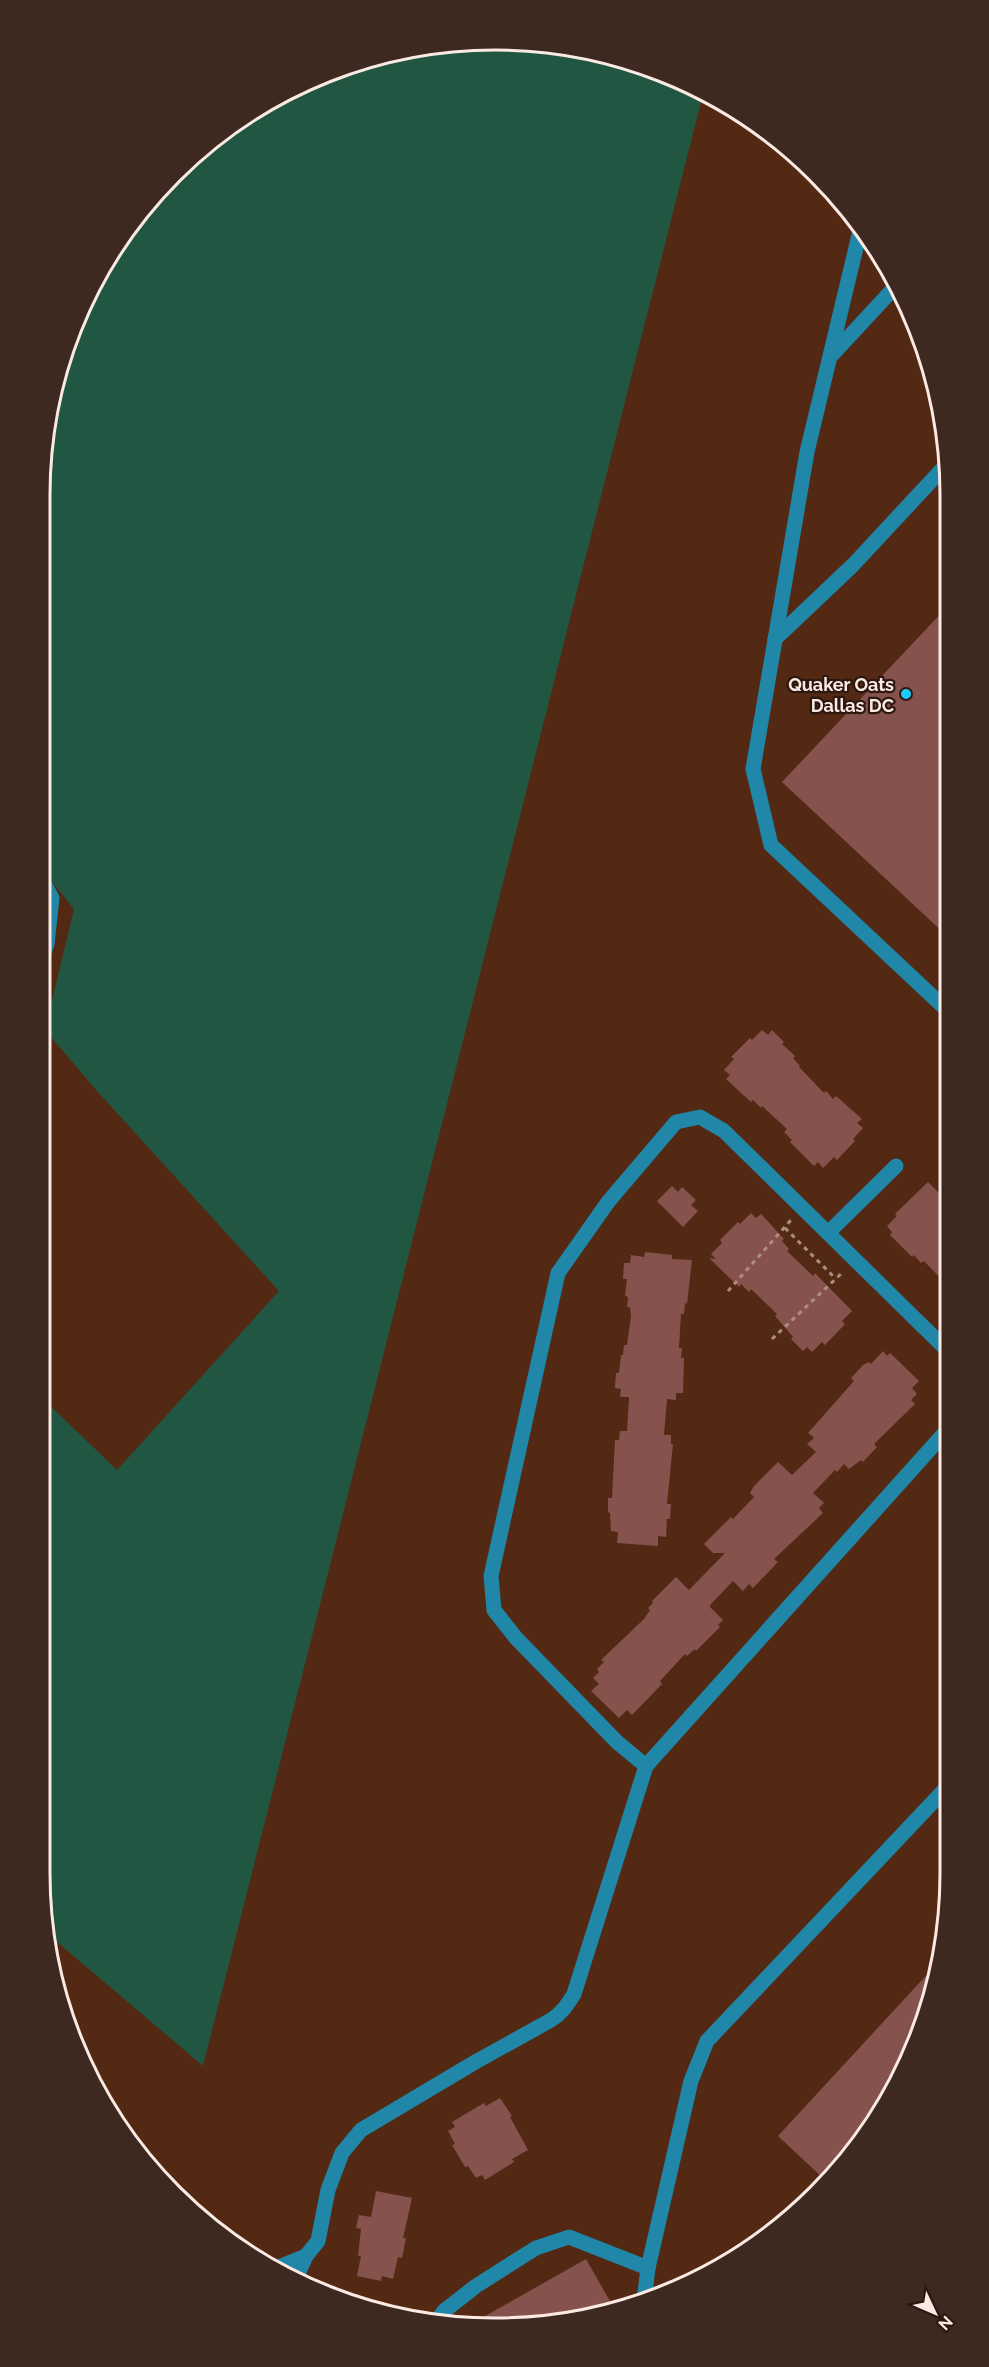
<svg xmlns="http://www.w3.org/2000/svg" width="989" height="2367" font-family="Raleway,sans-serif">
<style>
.green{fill:#215742}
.building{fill:#86524d}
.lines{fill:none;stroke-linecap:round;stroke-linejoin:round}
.path{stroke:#ab8e80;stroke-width:3;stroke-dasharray:4.5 4.5;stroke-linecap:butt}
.minor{stroke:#2087a8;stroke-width:15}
.poi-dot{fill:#1acafc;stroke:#2c180f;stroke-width:2}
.labels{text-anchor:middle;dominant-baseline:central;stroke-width:4.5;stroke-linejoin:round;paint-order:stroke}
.poi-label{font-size:18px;font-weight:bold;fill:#fbeae3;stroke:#2c180f;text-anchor:end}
.rim{fill:none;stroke:#fbeae3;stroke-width:3}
</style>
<rect width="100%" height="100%" fill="#532914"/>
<polygon class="green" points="464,40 554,43 641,63 703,94 203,2066 49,1935 39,1872 39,1395 117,1470 279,1291 97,1091 45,1030 74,909 39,866 39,495 63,348 100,267 152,194 217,133 293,86 376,55"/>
<g class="building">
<polygon points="947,607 947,936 782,782"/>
<polygon points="762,1030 768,1035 772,1030 784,1042 782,1044 795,1056 793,1058 800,1066 799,1067 824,1093 826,1091 833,1099 836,1096 862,1119 857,1123 863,1128 853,1139 855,1141 837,1160 834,1157 823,1168 818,1162 814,1166 790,1142 792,1140 784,1132 787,1129 762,1106 761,1108 753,1100 751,1102 726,1079 730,1075 724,1070 734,1059 731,1057 750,1038 752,1040"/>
<polygon points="928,1182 948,1202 948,1286 924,1261 921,1263 914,1255 912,1257 890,1235 892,1232 887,1226 897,1216 895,1214"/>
<polygon points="672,1186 678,1192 682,1187 696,1200 691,1205 698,1211 683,1227 657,1201"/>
<polygon points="751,1213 756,1218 761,1214 784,1239 782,1241 789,1249 787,1251 813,1276 815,1273 852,1311 842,1321 845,1324 825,1345 822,1342 812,1352 807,1347 803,1351 791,1339 793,1337 775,1316 777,1314 751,1289 749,1292 741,1284 739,1287 709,1258 716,1259 711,1254 722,1243 720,1240 738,1222 740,1224"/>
<polygon points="645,1252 672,1255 672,1259 692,1260 687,1304 685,1303 684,1314 681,1314 679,1348 682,1348 681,1358 684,1358 683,1393 676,1393 676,1400 667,1399 664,1435 671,1435 671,1444 673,1444 667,1504 671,1504 670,1519 667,1519 666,1537 658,1536 658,1546 617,1543 618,1532 611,1531 610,1513 608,1512 608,1498 612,1498 615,1440 619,1440 620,1431 627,1431 629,1397 620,1397 621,1389 615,1388 616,1373 619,1373 621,1355 623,1355 624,1345 627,1345 631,1316 630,1307 627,1307 628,1297 625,1296 627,1279 623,1279 624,1263 630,1263 631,1255 644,1257"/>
<polygon points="883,1351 887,1356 890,1353 919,1381 912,1388 917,1394 911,1400 915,1404 874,1444 877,1447 863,1462 861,1460 849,1469 844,1464 837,1472 835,1470 813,1493 824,1503 819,1508 823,1513 774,1559 778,1562 753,1588 749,1584 743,1591 733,1581 711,1604 710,1607 723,1620 718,1625 720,1627 696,1651 695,1649 687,1656 685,1654 660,1681 662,1684 632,1715 627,1710 619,1718 591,1691 599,1684 593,1678 599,1672 597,1669 604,1662 601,1660 644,1619 650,1610 648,1608 653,1603 652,1601 676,1577 689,1590 725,1553 713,1553 704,1544 731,1517 733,1519 754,1497 750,1493 754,1486 778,1462 792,1475 816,1452 807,1444 814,1438 808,1433 854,1381 851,1378 863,1365 869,1362 871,1364"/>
<polygon points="934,1967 926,2019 856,2150 824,2179 778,2136"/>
<polygon points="500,2098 512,2116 510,2117 528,2150 512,2159 514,2162 485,2180 482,2175 476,2178 468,2166 465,2167 452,2145 455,2144 448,2131 455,2127 452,2122 484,2103 486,2106"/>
<polygon points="376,2191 412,2198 403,2238 406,2238 402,2258 398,2257 393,2279 382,2276 381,2281 357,2276 361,2256 358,2256 361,2229 356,2228 359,2215 371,2217"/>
<polygon points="586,2259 615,2310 584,2319 473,2323"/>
</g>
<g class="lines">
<g class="path">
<polyline points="785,1228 836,1279"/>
<polyline points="728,1291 791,1220"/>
<polyline points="772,1339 843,1272"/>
</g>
<g class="minor">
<polyline points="860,231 807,452 753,769 771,845 948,1011"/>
<polyline points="832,355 895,287"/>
<polyline points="775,639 853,565 946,465"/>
<polyline points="39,874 52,898 47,944 39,965"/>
<polyline points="828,1233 896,1166"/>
<polyline points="646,1766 617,1742 516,1638 494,1610 491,1576 558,1273 608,1202 676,1122 700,1117 724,1131 949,1352"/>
<polyline points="276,2271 279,2267 306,2256"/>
<path d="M295 2280 306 2256 318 2241 328 2190 342 2153 361 2130 477 2061 551 2020C562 2013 567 2005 574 1994L646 1766 949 1428"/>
<polyline points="644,2301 648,2268 691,2081 707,2041 950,1784"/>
<polyline points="435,2324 444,2311 476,2286 536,2248 569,2237 648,2268"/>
</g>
</g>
<circle class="poi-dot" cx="906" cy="694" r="6"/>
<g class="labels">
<g class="poi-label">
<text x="894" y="684">Quaker Oats<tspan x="894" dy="21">Dallas DC</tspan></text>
</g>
</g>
<path d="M0 0H989V2367H0ZM495 50H495A445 445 0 0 1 940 495V1873A445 445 0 0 1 495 2318H495A445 445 0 0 1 50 1873V495A445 445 0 0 1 495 50Z" fill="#3d2920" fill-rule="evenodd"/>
<path class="rim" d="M495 50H495A445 445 0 0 1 940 495V1873A445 445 0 0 1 495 2318H495A445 445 0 0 1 50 1873V495A445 445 0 0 1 495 50Z"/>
<g transform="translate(935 2313) rotate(134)" stroke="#2c180f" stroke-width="4.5" paint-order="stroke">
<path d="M0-4.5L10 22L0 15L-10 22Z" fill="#fbeae3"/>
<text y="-9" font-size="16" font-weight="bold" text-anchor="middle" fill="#fbeae3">N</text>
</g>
</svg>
